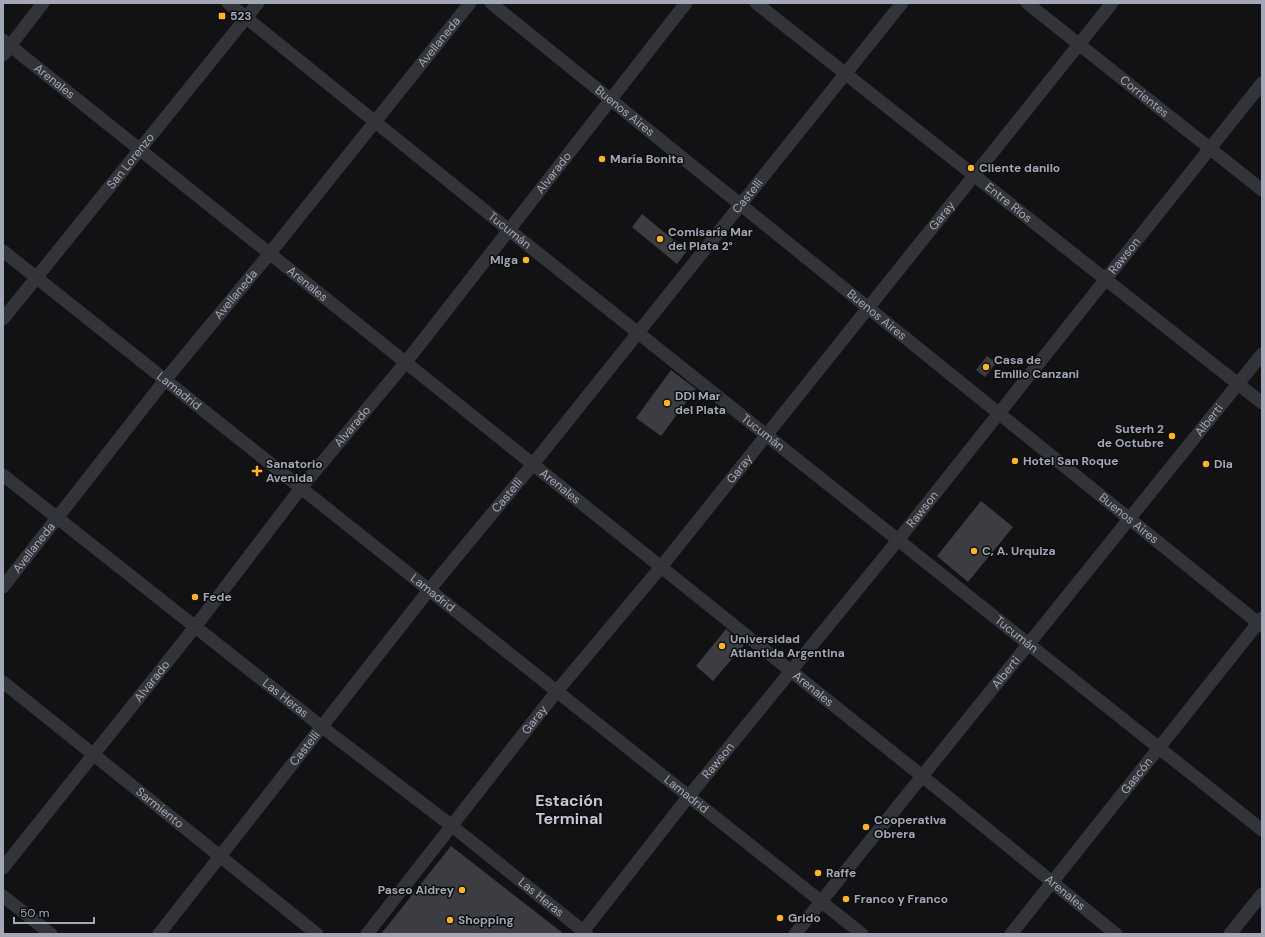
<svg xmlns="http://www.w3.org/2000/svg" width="1265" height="937" font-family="'DM Sans',sans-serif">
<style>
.building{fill:#3c3d42}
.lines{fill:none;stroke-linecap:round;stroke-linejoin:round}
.minor{stroke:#33343a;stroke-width:13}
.poi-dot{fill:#ffb420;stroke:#0d0d0f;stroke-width:1.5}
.labels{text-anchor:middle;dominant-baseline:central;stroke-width:3;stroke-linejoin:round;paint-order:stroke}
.poi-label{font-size:12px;font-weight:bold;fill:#a2a8b6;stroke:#0d0d0f;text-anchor:start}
.street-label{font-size:12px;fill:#a2a8b6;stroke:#0d0d0f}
.district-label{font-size:16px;font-weight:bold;fill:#c4c7d2;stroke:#0d0d0f}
</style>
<rect width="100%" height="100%" fill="#121214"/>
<g class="building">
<polygon points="642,214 687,251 677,264 632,227"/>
<polygon points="987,356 996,363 985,377 976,370"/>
<polygon points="671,370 696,389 661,436 636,418"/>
<polygon points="981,501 1013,527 968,582 937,556"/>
<polygon points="726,629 744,645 713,681 696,666"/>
<polygon points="451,846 564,934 381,934"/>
</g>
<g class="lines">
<g class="minor">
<path id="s1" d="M228 3 509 230 1262 830"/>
<path id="s2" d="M491 3 1262 626"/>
<path id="s3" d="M756 3 1262 403"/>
<path id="s4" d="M1027 3 1262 190"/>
<path id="s5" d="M3 40 922 776 1116 934"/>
<polyline points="3,55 43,3"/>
<path id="s6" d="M3 251 862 934"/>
<path id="s7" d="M3 319 258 3"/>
<path id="s8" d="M3 475 322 727 452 826 587 934"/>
<path id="s9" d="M3 587 165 380 270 253 470 3"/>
<path id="s10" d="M3 682 317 934"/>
<path id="s11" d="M3 868 195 627 301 488 406 362 686 3"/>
<polyline points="3,896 51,934"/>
<path id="s12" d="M159 934 429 590 533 464 902 3"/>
<path id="s13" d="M367 934 557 691 661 567 1112 3"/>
<path id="s14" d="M581 934 689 796 898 540 1262 83"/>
<path id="s15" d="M795 934 1262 354"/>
<path id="s16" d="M1011 934 1262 618"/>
<polyline points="1230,934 1262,894"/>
</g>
</g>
<g class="poi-dot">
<rect x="218" y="12" width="8" height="8" rx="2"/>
<circle cx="602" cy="159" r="4"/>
<circle cx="971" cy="168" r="4"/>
<circle cx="660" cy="239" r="4"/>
<circle cx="526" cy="260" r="4"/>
<circle cx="986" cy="367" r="4"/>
<circle cx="667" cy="403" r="4"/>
<circle cx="1172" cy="436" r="4"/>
<circle cx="1015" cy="461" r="4"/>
<circle cx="1206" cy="464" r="4"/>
<path d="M255 465h4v4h4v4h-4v4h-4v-4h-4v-4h4z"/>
<circle cx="974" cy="551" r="4"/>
<circle cx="195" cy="597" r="4"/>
<circle cx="722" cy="646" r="4"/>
<circle cx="866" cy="827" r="4"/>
<circle cx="818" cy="873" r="4"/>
<circle cx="462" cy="890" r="4"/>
<circle cx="846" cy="899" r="4"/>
<circle cx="780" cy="918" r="4"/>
<circle cx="450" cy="920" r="4"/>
</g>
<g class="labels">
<g class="poi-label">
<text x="230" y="16">523</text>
<text x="610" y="159">María Bonita</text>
<text x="979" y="168">Cliente danilo</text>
<text x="668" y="232">Comisaría Mar<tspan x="668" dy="14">del Plata 2°</tspan></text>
<text x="518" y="260" text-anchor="end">Miga</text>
<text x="994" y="360">Casa de<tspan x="994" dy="14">Emilio Canzani</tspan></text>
<text x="675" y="396">DDI Mar<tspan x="675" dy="14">del Plata</tspan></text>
<text x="1164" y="429" text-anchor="end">Suterh 2<tspan x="1164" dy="14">de Octubre</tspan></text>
<text x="1023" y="461">Hotel San Roque</text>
<text x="266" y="464">Sanatorio<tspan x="266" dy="14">Avenida</tspan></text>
<text x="1214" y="464">Dia</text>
<text x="982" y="551">C, A. Urquiza</text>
<text x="203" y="597">Fede</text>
<text x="730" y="639">Universidad<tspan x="730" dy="14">Atlantida Argentina</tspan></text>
<text x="874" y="820">Cooperativa<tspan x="874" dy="14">Obrera</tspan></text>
<text x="826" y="873">Raffe</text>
<text x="454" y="890" text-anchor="end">Paseo Aldrey</text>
<text x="854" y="899">Franco y Franco</text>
<text x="788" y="918">Grido</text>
<text x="458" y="920">Shopping</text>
</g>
<g class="street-label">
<text stroke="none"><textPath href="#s9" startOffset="698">Avellaneda</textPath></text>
<text stroke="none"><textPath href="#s5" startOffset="66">Arenales</textPath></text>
<text stroke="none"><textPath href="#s4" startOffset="150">Corrientes</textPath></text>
<text stroke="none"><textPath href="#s2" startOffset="172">Buenos Aires</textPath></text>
<text stroke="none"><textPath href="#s7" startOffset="203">San Lorenzo</textPath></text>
<text stroke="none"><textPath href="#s11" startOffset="887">Alvarado</textPath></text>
<text stroke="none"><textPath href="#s12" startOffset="944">Castelli</textPath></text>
<text stroke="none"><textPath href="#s3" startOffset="322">Entre Ríos</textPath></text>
<text stroke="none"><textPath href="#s13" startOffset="920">Garay</textPath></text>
<text stroke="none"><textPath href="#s1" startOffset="362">Tucumán</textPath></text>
<text stroke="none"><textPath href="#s14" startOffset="869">Rawson</textPath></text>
<text stroke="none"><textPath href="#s5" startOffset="390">Arenales</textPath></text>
<text stroke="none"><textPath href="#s9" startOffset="374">Avellaneda</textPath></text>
<text stroke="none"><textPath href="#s2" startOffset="496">Buenos Aires</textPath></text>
<text stroke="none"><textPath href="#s6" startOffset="225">Lamadrid</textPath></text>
<text stroke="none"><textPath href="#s15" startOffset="660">Alberti</textPath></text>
<text stroke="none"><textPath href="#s11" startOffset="563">Alvarado</textPath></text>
<text stroke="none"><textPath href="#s1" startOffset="686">Tucumán</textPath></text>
<text stroke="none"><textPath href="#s13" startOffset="596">Garay</textPath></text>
<text stroke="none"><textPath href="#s5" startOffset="714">Arenales</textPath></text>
<text stroke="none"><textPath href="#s12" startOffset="560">Castelli</textPath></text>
<text stroke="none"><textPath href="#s14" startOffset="545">Rawson</textPath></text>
<text stroke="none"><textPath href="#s2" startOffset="820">Buenos Aires</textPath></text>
<text stroke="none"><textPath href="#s9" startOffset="50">Avellaneda</textPath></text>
<text stroke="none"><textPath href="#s6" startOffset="549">Lamadrid</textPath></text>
<text stroke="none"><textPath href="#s1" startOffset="1010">Tucumán</textPath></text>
<text stroke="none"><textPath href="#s15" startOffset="336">Alberti</textPath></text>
<text stroke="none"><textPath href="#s11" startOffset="239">Alvarado</textPath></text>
<text stroke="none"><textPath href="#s5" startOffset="1038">Arenales</textPath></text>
<text stroke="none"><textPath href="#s8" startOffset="360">Las Heras</textPath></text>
<text stroke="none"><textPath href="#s13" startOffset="272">Garay</textPath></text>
<text stroke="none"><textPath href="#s12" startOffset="236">Castelli</textPath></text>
<text stroke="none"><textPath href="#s14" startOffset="221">Rawson</textPath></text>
<text stroke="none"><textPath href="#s16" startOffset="202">Gascón</textPath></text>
<text stroke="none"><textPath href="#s6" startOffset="873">Lamadrid</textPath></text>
<text stroke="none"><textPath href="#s10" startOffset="201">Sarmiento</textPath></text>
<text stroke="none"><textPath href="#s5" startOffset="1362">Arenales</textPath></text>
<text stroke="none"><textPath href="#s8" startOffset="684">Las Heras</textPath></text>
</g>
<g class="district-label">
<text x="569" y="800">Estación<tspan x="569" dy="18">Terminal</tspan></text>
</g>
</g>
<rect width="1265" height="937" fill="none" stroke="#a2a8b6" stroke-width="8"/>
<path d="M14 917v6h80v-6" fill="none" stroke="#a2a8b6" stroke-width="2"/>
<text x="20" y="917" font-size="12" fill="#a2a8b6" stroke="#0d0d0f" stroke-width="3" paint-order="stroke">50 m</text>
</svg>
